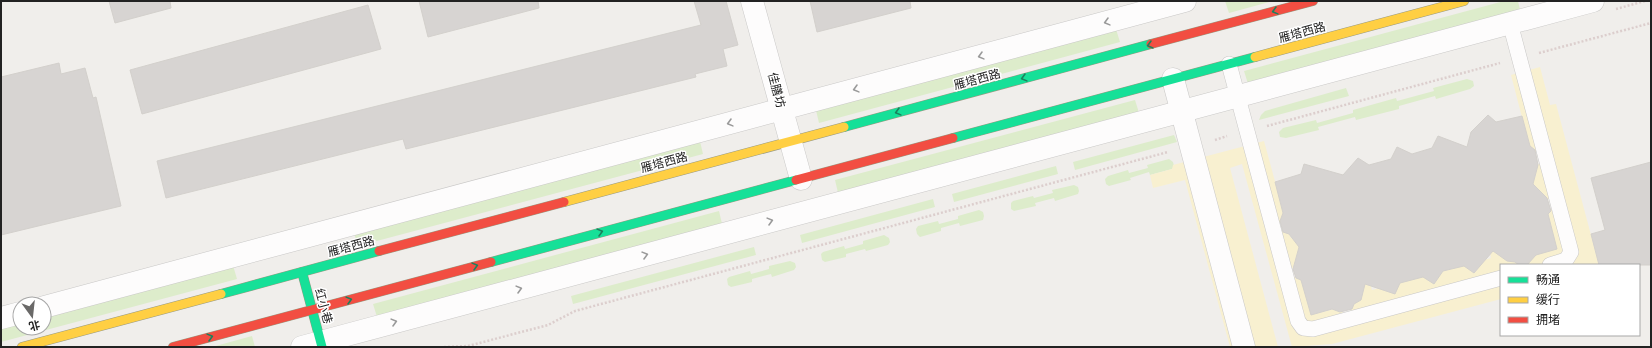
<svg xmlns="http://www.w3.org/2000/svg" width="1652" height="348" font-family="'Noto Sans','Noto Sans SC',sans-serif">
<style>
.grass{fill:#ddeccb}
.sand{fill:#f8f0d0}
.building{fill:#d7d4d2;stroke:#d3d0cc}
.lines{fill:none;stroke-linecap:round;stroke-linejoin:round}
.lane-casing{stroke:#c9c8c7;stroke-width:16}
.street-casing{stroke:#c9c8c7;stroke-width:23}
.fast-casing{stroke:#999a82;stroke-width:10}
.slow-casing{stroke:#999a82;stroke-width:10}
.jam-casing{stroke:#999a82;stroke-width:10}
.path{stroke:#dccecd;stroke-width:2.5;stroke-dasharray:2 2;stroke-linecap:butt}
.lane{stroke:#fdfcfc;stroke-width:15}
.street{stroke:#fdfcfc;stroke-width:22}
.fast{stroke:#16e098;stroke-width:9}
.slow{stroke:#ffcf43;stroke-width:9}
.jam{stroke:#f24e42;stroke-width:9}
.oneway{stroke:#1c815d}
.oneway2{stroke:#9a9a9a}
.labels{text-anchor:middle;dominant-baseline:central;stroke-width:3;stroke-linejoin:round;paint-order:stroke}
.street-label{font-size:12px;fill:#222;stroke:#fff}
</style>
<rect width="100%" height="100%" fill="#f0eeeb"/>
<g class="grass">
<polygon points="1225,1 1273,1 1229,13"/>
<polygon points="1504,1 1518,1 1521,14 1249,87 1244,71"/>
<polygon points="1115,26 1120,42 819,123 815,106"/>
<polygon points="1467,79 1473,81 1474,86 1470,89 1436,99 1435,96 1399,106 1399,109 1356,120 1355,117 1318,127 1319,130 1286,138 1280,137 1279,132 1283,128 1316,120 1317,123 1353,113 1353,110 1396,98 1397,101 1434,91 1433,88"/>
<polygon points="1346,88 1349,96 1259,120 1261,115 1265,111"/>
<polygon points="1135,100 1140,116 839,197 835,180"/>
<polygon points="1174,135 1177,142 1075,170 1073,162"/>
<polygon points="699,137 703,154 358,246 353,230"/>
<polygon points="1169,159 1173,162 1174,166 1172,169 1150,175 1149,172 1130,178 1131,180 1109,186 1106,184 1105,179 1108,176 1128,170 1129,173 1148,168 1147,165"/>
<polygon points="1056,166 1058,174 954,202 952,194"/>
<polygon points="1074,185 1078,187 1079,191 1078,194 1055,201 1054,198 1035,203 1036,206 1014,211 1011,209 1011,203 1013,201 1033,196 1034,198 1053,193 1052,190"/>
<polygon points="933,199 935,207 802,243 800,235"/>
<polygon points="979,210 983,212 984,216 983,220 960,226 959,223 941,228 941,231 920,237 917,234 916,229 918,226 938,221 939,224 958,219 958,216"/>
<polygon points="719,211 723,228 378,320 373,304"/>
<polygon points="884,235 889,238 890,242 888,245 866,251 865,249 846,254 846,257 825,262 822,260 821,254 823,252 844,246 845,249 863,244 863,241"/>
<polygon points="754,247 756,255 573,304 571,296"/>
<polygon points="790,261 795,263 796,267 794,270 772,277 771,274 752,279 752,282 731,287 728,285 727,279 729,277 750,271 751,274 769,269 769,266"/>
<polygon points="232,262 237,279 1,342 1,325 20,319 20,328 44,328 44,313"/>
<polygon points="252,336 255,347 212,347"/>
</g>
<g class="sand">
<polygon points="1540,67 1550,105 1556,104 1599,265 1527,265 1531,260 1531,256 1555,247 1555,243 1548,213 1552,209 1549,199 1544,198 1542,193 1536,189 1514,195 1536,176 1535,167 1540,163 1537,152 1531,152 1511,75"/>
<polygon points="1264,141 1285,218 1279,224 1281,230 1289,233 1291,238 1296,241 1318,236 1291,270 1293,276 1298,279 1301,279 1315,314 1338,308 1344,314 1350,312 1353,307 1353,304 1361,300 1367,271 1372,290 1383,287 1390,292 1397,289 1399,283 1424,276 1426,279 1431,281 1437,280 1440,272 1465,265 1475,270 1478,269 1481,261 1491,258 1487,239 1505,260 1508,261 1516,260 1520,265 1501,265 1501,299 1332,344 1292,347 1242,164 1230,168 1278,347 1230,347 1185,180 1153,188 1150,175 1172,169 1173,165"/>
</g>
<g class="building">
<polygon points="109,1 170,1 171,8 115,23"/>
<polygon points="419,1 538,1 539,8 428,37"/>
<polygon points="694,1 726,1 738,45 723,49 727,66 695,74 696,77 406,149 403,139 166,198 157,161 701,25"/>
<polygon points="810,1 910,1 911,8 817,32"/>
<polygon points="368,5 381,49 142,114 130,70"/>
<polygon points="59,63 61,74 85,68 93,98 96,97 121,206 1,235 1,77"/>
<polygon points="1488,115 1496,122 1522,116 1530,146 1535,150 1538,165 1533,184 1547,198 1551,211 1548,214 1557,249 1536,255 1527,265 1519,265 1515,262 1507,261 1493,251 1474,273 1464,266 1443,271 1434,284 1423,277 1400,283 1395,294 1365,284 1361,300 1354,304 1352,309 1340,312 1332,309 1311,315 1301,280 1296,278 1293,269 1299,247 1289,234 1283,232 1280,221 1283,213 1275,182 1301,174 1304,164 1343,175 1358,158 1369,165 1391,159 1397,147 1412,154 1432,148 1438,136 1467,147 1471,132"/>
<polygon points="1651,162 1651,265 1599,265 1591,234 1605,230 1591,178"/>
</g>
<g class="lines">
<g class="lane-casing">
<g id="lane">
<polyline points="1510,23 1570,248 1571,252 1566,260 1550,265"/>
<polyline points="1229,64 1298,321 1303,328 1313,329 1501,278"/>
</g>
</g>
<g class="street-casing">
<g id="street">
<polyline points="752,1 801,179"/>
<polyline points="1173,79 1244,347"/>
<polyline points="44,307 1185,1"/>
<polyline points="1,318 20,313"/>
<polyline points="302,347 1593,1"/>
</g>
</g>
<g class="fast-casing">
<g id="fast">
<polyline points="844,127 1151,44"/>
<polyline points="953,138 1255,57"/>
<polyline points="491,262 796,180"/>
<polyline points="302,272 322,347"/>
<polyline points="221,294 379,251"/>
</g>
</g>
<g class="slow-casing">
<g id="slow">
<polyline points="1255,57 1464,1"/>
<polyline points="564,202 844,127"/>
<polyline points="22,347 221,294"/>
</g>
</g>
<g class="jam-casing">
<g id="jam">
<polyline points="1151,44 1313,1"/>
<polyline points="796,180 953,138"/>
<polyline points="379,251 564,202"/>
<polyline points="173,347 491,262"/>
</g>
</g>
<g class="path">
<polyline points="1616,9 1645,1"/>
<polyline points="1539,53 1651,23"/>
<polyline points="1267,126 1500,63"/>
<polyline points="1215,140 1227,136"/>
<polyline points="444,347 468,346 548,325 575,311 1168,152"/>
</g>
<use href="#lane" class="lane"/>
<use href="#street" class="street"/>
<use href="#fast" class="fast"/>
<use href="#slow" class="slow"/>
<use href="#jam" class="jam"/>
</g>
<defs><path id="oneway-chevron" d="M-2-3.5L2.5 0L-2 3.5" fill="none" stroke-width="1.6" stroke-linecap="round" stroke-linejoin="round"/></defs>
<g class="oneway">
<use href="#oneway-chevron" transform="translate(1275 11) rotate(165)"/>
<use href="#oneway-chevron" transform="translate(1150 45) rotate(165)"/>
<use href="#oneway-chevron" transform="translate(1024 78) rotate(165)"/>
<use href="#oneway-chevron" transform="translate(898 112) rotate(165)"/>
<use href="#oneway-chevron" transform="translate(600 232) rotate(-15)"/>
<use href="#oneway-chevron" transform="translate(475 266) rotate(-15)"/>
<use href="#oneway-chevron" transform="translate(349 300) rotate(-15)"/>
<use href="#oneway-chevron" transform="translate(210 337) rotate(-15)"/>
</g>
<g class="oneway2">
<use href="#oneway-chevron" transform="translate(1107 22) rotate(165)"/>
<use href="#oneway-chevron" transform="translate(981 56) rotate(165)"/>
<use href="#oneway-chevron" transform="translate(856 89) rotate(165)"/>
<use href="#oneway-chevron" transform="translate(730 123) rotate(165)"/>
<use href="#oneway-chevron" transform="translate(770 221) rotate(-15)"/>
<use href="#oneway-chevron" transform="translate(645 255) rotate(-15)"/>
<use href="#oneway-chevron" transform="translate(519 289) rotate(-15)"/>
<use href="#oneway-chevron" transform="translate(394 322) rotate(-15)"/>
</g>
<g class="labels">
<g class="street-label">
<text transform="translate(1302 32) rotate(-15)">雁塔西路</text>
<text transform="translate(977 79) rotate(-15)">雁塔西路</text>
<text transform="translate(777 90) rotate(75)">佳膳坊</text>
<text transform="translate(664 162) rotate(-15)">雁塔西路</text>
<text transform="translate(351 246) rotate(-15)">雁塔西路</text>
<text transform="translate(324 306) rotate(75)">红小巷</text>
</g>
</g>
<rect width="1652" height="348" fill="none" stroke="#222222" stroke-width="4"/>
<rect x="1500" y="264" width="140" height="72" fill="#ffffff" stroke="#a7a7a7"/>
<rect x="1508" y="277" width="20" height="6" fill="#16e098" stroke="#a7a7a7"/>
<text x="1536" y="284" font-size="12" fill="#222222">畅通</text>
<rect x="1508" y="297" width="20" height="6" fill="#ffcf43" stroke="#a7a7a7"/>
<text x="1536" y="304" font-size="12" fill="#222222">缓行</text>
<rect x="1508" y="317" width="20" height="6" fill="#f24e42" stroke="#a7a7a7"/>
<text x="1536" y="324" font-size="12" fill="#222222">拥堵</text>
<g transform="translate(32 316) rotate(165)"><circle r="19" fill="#ffffff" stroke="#a7a7a7"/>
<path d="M0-3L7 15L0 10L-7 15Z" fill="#6a6968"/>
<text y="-6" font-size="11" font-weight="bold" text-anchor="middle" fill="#222222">北</text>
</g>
</svg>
